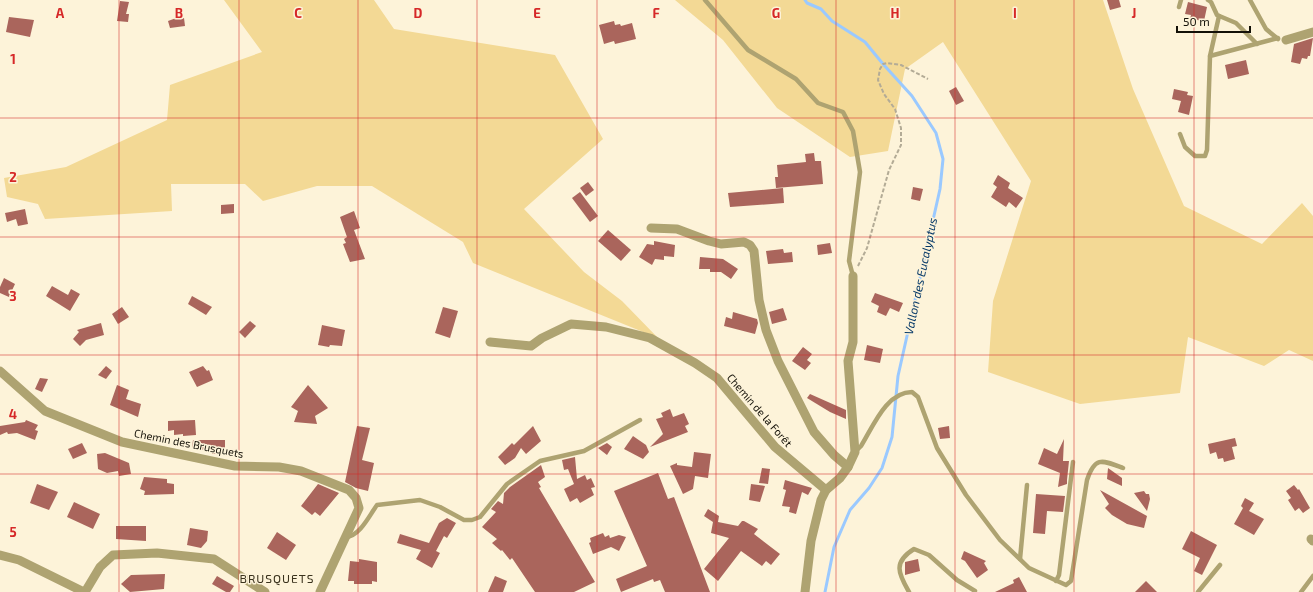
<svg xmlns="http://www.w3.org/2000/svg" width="1313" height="592" font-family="'Exo 2',sans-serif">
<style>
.green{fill:#f3d995}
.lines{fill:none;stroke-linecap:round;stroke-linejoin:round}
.stream{stroke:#9ac9ff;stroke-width:3}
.building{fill:#aa655c}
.path{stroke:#b3ab96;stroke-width:2;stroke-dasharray:4 2;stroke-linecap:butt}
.service{stroke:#aea371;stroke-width:4.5}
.minor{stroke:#aea371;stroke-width:9}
.grid{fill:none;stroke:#d62828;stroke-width:1;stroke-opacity:0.55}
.labels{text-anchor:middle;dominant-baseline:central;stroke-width:3;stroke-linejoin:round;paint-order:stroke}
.street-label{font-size:11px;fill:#131007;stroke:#fdf3d9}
.water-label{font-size:12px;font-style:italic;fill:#063968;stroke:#fdf3d9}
.neighbourhood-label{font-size:12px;letter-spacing:1px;fill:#3a321d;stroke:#fdf3d9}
.grid-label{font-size:13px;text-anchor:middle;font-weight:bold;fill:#d62828;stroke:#fdf3d9;stroke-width:3;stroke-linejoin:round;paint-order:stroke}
</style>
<rect width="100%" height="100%" fill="#fdf3d9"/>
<g class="green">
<polygon points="224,0 374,0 394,29 555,55 603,139 524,209 584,272 622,301 658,338 473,263 463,242 372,186 317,186 263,201 245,184 171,184 172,211 45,219 38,204 7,197 4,178 66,167 167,120 170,85 262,52"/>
<polygon points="675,0 1103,0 1133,89 1184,206 1262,244 1302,203 1313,216 1313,361 1289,350 1264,366 1188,337 1180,393 1080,404 988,372 993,301 1031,181 943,42 905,69 888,151 850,157 777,108 723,40"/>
</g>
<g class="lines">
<polyline class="stream" points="805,0 807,3 821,9 832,21 865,42 883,64 912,96 936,133 943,159 940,189 898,376 892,437 882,468 869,488 850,510 834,547 825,592"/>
</g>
<g class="building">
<polygon points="1107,0 1119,0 1121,7 1110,10"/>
<polygon points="120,1 129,2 126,14 129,14 128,22 117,21"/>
<polygon points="1188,2 1207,7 1204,21 1190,19 1191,15 1185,14"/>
<polygon points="9,17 34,20 30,37 6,32"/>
<polygon points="179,17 180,19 184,18 185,26 170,28 168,21"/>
<polygon points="614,21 615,25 620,24 621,26 632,23 636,39 615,44 614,41 604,44 599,25"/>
<polygon points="1313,38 1310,56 1308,56 1307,59 1302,58 1300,64 1291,62 1294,44"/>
<polygon points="1246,60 1249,74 1228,79 1225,65"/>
<polygon points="956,87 964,101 956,105 949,91"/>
<polygon points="1174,89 1188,92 1187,95 1193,96 1189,115 1178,112 1181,101 1172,99"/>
<polygon points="814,153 815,161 821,161 823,184 776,188 775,177 778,177 777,165 806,162 805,154"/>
<polygon points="998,175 1010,183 1008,188 1023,198 1016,208 1009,202 1006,207 991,197 997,187 993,184"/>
<polygon points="588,182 594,190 586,196 580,188"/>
<polygon points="913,187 923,189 920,201 911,199"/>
<polygon points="783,188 784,203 730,207 728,193"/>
<polygon points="580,192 598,216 590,222 572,198"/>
<polygon points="234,204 234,213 221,214 221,205"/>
<polygon points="25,209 28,224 18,226 16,219 7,222 5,213"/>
<polygon points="354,211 360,228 354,230 365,259 350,262 343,244 346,243 344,239 347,237 340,217"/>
<polygon points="608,230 631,250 621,261 598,241"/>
<polygon points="654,241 675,245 674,257 664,256 664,260 655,259 652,265 639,257 647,244 654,245"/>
<polygon points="830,243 832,253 818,255 817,245"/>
<polygon points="783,249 784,253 792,252 793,262 768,264 766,251"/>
<polygon points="700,257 723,259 738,269 731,279 721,272 710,272 710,269 699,269"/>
<polygon points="4,278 15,284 9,297 0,293 0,287"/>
<polygon points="52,286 68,295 71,289 80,294 70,311 46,296"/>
<polygon points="875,293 903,303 899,312 890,308 886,316 877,312 879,306 871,302"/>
<polygon points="192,296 212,307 206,315 188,304"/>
<polygon points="122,307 129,317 118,324 112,314"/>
<polygon points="443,307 458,311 450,338 435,333"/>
<polygon points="783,308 787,320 772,324 769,312"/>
<polygon points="733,312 757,319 758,323 755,334 724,326 726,317 732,319"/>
<polygon points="250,321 256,326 245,338 239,332"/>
<polygon points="101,323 104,335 86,340 80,346 73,339 79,332 77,330"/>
<polygon points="322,325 345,330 342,346 330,345 329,347 318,345"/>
<polygon points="867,345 883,349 880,363 864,360"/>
<polygon points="803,347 812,354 807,360 811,363 805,370 792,361"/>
<polygon points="106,366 112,371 106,379 98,375"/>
<polygon points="203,366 207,371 209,370 213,380 197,387 189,372"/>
<polygon points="40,378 48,379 42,392 35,389"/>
<polygon points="117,385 129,390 126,399 141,404 138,417 110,405"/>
<polygon points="308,385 328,408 315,416 317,424 294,422 298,411 291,407"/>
<polygon points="810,394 846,410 846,419 830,412 807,398"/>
<polygon points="670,409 673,417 684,413 689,424 685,426 688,432 650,447 663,434 656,419 663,417 661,413"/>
<polygon points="26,420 38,425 35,430 38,431 35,440 17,433 8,434 7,432 0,435 0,426 25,422"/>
<polygon points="195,420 196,435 183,436 183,434 174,435 174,430 168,431 168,421"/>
<polygon points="357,426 370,428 362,460 374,463 368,491 356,488 345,482"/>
<polygon points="533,426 541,441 526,454 521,448 515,458 505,465 498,457 512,443 514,445"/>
<polygon points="949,426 950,438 940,439 938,428"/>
<polygon points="633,436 646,445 649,452 643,459 624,449"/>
<polygon points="1235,438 1237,446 1232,447 1235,459 1224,462 1223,458 1218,459 1216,452 1210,454 1208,444"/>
<polygon points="1064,439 1063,461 1069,461 1067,480 1067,484 1058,487 1060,473 1038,464 1044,448 1057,454"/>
<polygon points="193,440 225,440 225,454 212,454 212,451 192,448"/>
<polygon points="82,443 87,453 73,459 68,449"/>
<polygon points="607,443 612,447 607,455 598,448"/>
<polygon points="694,452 711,454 708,478 695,476 693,489 683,494 670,466 677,463 677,465 692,467"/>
<polygon points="105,453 129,463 131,474 119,476 118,471 107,473 98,469 97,454"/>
<polygon points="575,457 577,479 585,475 587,480 591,478 595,487 591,488 594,495 580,503 577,498 570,502 564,489 574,484 568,469 564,470 562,460"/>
<polygon points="541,465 545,477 538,482 541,487 539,488 595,582 574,592 535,592 512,558 510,560 502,550 501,551 492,543 497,539 482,527 496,512 491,509 498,501 503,504 504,493 510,487"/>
<polygon points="762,468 770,469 768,484 759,483"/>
<polygon points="1108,468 1122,478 1122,486 1107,479"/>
<polygon points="658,473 668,499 674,497 710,592 665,592 660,580 654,582 653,579 621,592 616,579 647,566 614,491"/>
<polygon points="144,477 167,479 167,483 174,484 174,494 144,495 145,491 140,489"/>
<polygon points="785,480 812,488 808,495 802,492 796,514 789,512 790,507 782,506 786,490 783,489"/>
<polygon points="37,484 58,492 49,510 30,503"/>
<polygon points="318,484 339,493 320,516 315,512 312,515 301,506"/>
<polygon points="751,484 765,486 760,502 749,500"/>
<polygon points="1294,485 1298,490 1299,489 1310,508 1303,513 1299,508 1295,511 1288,500 1291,498 1286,491"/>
<polygon points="1100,490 1147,516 1144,528 1127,524 1112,515 1105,508 1109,504"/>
<polygon points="1144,491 1146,494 1149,494 1150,499 1147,511 1134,493"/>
<polygon points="1036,494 1065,496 1063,512 1047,511 1045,534 1033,533"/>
<polygon points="1245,498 1254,503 1249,511 1264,519 1254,535 1234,524 1243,508 1241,506"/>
<polygon points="74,502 100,514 93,529 67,517"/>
<polygon points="708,509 719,516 718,522 738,526 742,521 744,521 758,529 754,534 780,554 771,565 766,561 762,566 741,551 718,581 704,569 729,538 711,533 713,522 704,516"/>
<polygon points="447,518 456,523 447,538 444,536 436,551 440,553 432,568 416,559 421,550 397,543 400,534 429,543 439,523"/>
<polygon points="116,526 146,526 146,541 116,539"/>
<polygon points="190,528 208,531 207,541 201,548 187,545"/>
<polygon points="1191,531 1217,545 1202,575 1194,571 1200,558 1182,549"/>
<polygon points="277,532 296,545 286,560 267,548"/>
<polygon points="603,533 605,537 609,535 610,538 619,535 626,537 619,551 611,547 593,554 589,543 591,542 590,538"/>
<polygon points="964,551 986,561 984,563 988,570 977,578 965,561 961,559"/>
<polygon points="359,559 377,562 377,582 372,581 372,584 354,584 354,581 348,581 350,561 359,562"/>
<polygon points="918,559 920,571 905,575 905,562"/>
<polygon points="165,574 164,589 130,592 121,584 131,575"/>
<polygon points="217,576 234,586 230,592 226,592 212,584"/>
<polygon points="495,576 507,581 503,592 488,592"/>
<polygon points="1019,577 1027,592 995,592 1014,583 1013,580"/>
<polygon points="1146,581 1157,592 1135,592"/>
</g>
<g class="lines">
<polyline class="path" points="858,266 867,248 889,170 901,145 901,128 895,109 884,94 878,80 880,69 883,64 887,63 901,65 928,79"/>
<g class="service">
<polyline points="705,0 748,50 796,79 818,103 843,112 853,131 860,172 849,261 853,276"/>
<polyline points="1208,0 1211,2 1217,15 1236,23 1257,44"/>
<polyline points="1250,0 1266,29 1278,39"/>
<polyline points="1179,7 1181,0"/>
<polyline points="1210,56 1219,16"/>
<polyline points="1180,134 1185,147 1195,156 1205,156 1207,150 1210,56 1278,38"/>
<path d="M855 452 861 446C873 427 886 392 912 392L918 397 937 448 966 495 1000 540 1029 568 1066 585 1071 581 1087 480C1095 456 1102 460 1123 468"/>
<path d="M346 537C360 536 369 516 377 505L420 500 440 507 464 520H472L480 517 507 484 540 461 584 451 640 420"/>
<polyline points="1020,559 1027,485"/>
<polyline points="1056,581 1059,575 1073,462"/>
<path d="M909 592C898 573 893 562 914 549L929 555 957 580 975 591"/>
<polyline points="1198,592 1220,565"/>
<polyline points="1301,592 1313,576"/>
</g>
<g class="minor">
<polyline points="1286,40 1313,32"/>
<polyline points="651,228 677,229 709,241 721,244 744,242 750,245 754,251 759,300 766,330 778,361 814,432 834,455 848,467"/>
<polyline points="490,342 531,346 542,338 571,324 606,327 650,338 695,363 717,378 775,447 826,490"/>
<polyline points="0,371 45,411 122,442 235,466 279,467 301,471 349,490 356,498 359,508 320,592"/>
<polyline points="1311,539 1313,541"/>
<polyline points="0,555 19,560 84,592"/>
<polyline points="85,592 100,567 113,555 157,553 214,559 265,592"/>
<polyline points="805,592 811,541 821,500 826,490 840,478 848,467 855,452 848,361 853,342 853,276"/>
</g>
</g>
<path class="grid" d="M119 0V592M239 0V592M358 0V592M477 0V592M597 0V592M716 0V592M836 0V592M955 0V592M1074 0V592M1194 0V592M0 118H1313M0 237H1313M0 355H1313M0 474H1313"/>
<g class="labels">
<g class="street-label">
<text transform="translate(760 410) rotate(49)">Chemin de la Forêt</text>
<text transform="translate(189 443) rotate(11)">Chemin des Brusquets</text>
</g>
<g class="water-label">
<text transform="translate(920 276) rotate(-78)">Vallon des Eucalyptus</text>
</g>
<g class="neighbourhood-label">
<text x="277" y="578">BRUSQUETS</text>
</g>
</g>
<g class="grid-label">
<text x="60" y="18">A</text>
<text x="179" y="18">B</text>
<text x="298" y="18">C</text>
<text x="418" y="18">D</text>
<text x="537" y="18">E</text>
<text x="656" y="18">F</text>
<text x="776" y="18">G</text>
<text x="895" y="18">H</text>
<text x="1015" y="18">I</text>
<text x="1134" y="18">J</text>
<text x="13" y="64">1</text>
<text x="13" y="182">2</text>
<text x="13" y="301">3</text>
<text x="13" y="419">4</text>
<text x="13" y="537">5</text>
</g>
<path d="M1177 26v6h73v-6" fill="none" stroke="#131007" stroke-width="2"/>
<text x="1183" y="26" font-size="12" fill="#131007" stroke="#fdf3d9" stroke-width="3" paint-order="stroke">50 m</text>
</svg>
